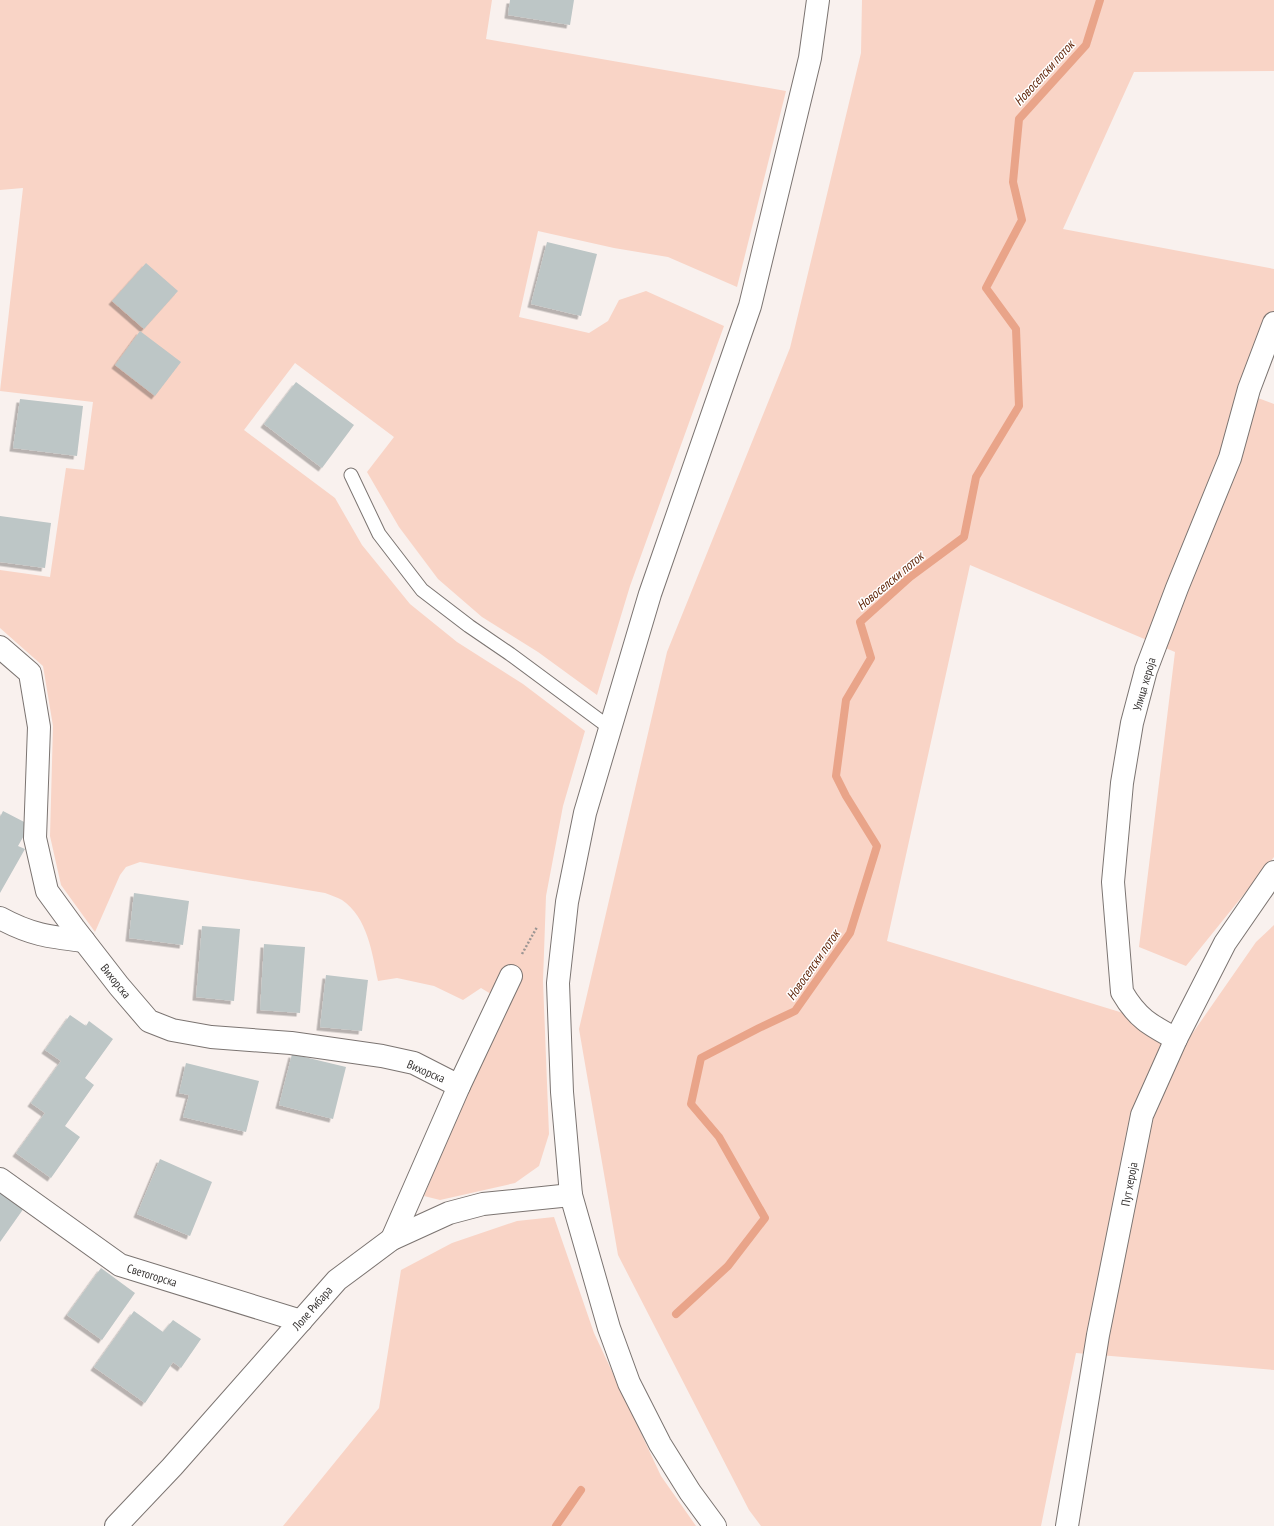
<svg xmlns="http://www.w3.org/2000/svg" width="1274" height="1526" font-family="'PT Sans Narrow',sans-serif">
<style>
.green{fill:#f9d4c6}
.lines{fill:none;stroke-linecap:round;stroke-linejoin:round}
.stream{stroke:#e9a489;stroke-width:8}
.building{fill:#bdc6c6;filter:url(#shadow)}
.lane-casing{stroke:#7b7471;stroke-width:15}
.street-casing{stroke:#7b7471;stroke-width:24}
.secondary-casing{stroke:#7b7471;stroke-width:24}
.path{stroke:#9b9593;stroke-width:2.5;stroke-dasharray:2 2;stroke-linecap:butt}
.lane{stroke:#fff;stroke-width:13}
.street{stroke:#fff;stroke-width:22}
.secondary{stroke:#fff;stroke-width:22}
.labels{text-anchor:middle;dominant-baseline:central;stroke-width:3;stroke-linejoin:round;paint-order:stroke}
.street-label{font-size:12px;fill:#393635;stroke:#fff}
.water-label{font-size:13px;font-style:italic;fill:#5c1f02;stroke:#fff}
</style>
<defs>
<filter id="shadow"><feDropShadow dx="-3.5" dy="3.5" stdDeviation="0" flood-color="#0004"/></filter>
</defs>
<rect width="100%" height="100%" fill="#f9f1ee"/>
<g class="green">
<path d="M0 0H492L486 39 786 91 737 287 668 257 614 248 538 231 519 317 589 333 608 321 619 300 646 291 724 326 630 586 597 695 538 652 482 617 438 579 399 527 367 472 394 437 295 363 244 430 335 498 362 545 410 604 457 642 523 684 585 731 563 806 546 896 543 981 549 1134 539 1166 515 1183 440 1200 424 1196 504 1002 481 988 463 1000 434 986 397 978 378 981C372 953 368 918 342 900 337 897 330 895 325 893L140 862 126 867 120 875 95 932 61 885 50 836 53 726 43 666 0 628V570L50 577 66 468 84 470 93 402 0 391 23 188 0 190Z"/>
<polygon points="862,0 1274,0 1274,71 1134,72 1063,229 1274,269 1274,339 1250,395 1274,404 1274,857 1186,966 1139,947 1175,652 970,565 887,941 1192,1034 1256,942 1274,925 1274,1370 1076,1353 1041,1526 761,1526 749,1510 618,1255 579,1029 667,652 790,348 861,53"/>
<polygon points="554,1217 594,1333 661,1476 696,1526 283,1526 379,1408 401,1270 452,1243 517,1221"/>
</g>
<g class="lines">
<g class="stream">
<polyline points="676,1314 728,1266 765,1218 719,1137 691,1104 701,1058 759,1028 795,1011 850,933 877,846 846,796 836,776 846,700 871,658 860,622 910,577 964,537 976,477 1019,406 1016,329 986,288 1022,220 1013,182 1019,119 1086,45 1100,0"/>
<polyline points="556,1526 581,1490"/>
</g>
</g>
<g class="building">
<polygon points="510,0 574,0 570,25 508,15"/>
<polygon points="547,242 597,254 581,316 531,304"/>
<polygon points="146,263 178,291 144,329 112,301"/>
<polygon points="140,331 181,362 155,396 115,365"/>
<polygon points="296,382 354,425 322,468 264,424"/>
<polygon points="20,399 83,406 77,456 13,448"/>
<polygon points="0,516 51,523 45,568 0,562"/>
<polygon points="3,811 30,825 18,846 25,849 0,893 0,817"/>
<polygon points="134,893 189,901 183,945 129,938"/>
<polygon points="202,926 240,929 234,1001 196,997"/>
<polygon points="264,944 305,947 300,1013 260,1010"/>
<polygon points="326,975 368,980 362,1031 320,1027"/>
<polygon points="70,1015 86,1026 89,1021 113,1039 85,1078 94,1085 65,1126 80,1137 51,1178 16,1153 45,1113 31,1103 61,1061 45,1050"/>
<polygon points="292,1054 346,1067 333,1119 279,1105"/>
<polygon points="186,1063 259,1081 246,1132 183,1117 189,1095 179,1093"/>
<polygon points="160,1159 212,1182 190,1236 137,1214"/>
<polygon points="0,1191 24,1208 0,1242"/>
<polygon points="101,1268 135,1293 102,1340 67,1315"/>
<polygon points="134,1311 163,1332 173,1320 201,1339 181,1368 173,1362 145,1403 94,1367"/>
</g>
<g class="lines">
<g class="lane-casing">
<polyline id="lane" points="351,475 379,534 422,590 469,626 510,654 610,728"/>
</g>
<g class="street-casing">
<g id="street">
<polyline points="0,647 30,673 39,727 35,838 47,891 74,928 119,986 149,1021 172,1030 211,1037 291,1043 382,1056 414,1063 459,1086"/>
<path d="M0 918C31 935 50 937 84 941"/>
<path d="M1176 1039C1150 1025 1137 1018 1122 992L1113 882 1122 783 1132 723 1146 670 1177 588 1230 458 1249 389 1274 323"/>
<polyline points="0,1179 120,1265 301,1321"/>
<polyline points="392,1239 459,1086 511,976"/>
<polyline points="1067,1526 1098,1335 1142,1115 1176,1039 1225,943 1274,872"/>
</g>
</g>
<g class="secondary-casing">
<g id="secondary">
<polyline points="116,1526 172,1467 337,1280 392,1239 449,1213 483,1204 571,1195"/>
<polyline points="715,1526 690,1492 660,1444 629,1383 609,1328 571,1195 562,1092 558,983 567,902 585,813 650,594 750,306 810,58 818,0"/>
</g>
</g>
<polyline class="path" points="522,954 537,927"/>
<use href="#lane" class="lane"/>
<use href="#street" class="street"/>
<use href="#secondary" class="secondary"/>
</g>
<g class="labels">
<g class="street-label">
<text transform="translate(1144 684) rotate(-74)">Улица хероја</text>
<text transform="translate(116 981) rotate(51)">Вихорска</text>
<text transform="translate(426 1071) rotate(23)">Вихорска</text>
<text transform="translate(1129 1184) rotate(-79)">Пут хероја</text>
<text transform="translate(152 1275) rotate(17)">Светогорска</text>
<text transform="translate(312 1308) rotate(-49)">Лоле Рибара</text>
</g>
<g class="water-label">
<text transform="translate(1044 73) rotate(-48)">Новоселски поток</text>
<text transform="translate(890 581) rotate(-40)">Новоселски поток</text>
<text transform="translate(813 965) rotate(-55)">Новоселски поток</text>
</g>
</g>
</svg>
